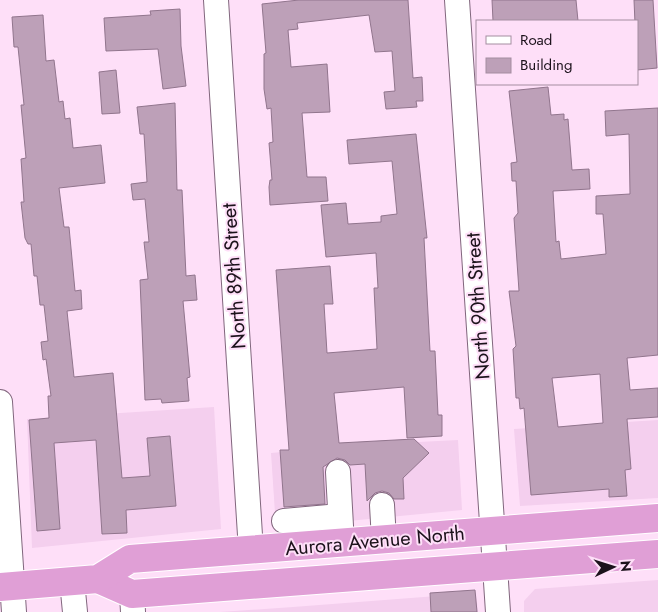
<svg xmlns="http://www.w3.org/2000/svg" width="658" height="612" font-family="Jost,sans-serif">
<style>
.built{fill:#f4cfee}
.building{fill:#bda0b8;stroke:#91758d;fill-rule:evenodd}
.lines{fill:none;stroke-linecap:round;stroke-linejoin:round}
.minor-casing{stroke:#81667d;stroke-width:26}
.highway-casing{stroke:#fff;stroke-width:30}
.minor{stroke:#fff;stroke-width:24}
.highway{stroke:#e09fd6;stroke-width:28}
.labels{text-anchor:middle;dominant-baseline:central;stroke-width:4;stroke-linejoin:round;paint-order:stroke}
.street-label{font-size:20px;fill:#1c121b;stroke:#fedff8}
</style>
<rect width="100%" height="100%" fill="#fedff8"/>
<g class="built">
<polygon points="214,407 221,529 32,548 27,419"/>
<polygon points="658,420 658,498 520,506 514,429"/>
<polygon points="458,440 462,510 276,528 271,453 359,445"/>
<polygon points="658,580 658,612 524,612 524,601 535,589"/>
<polygon points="476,593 478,612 220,612 293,607"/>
</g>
<g class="building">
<polygon points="299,0 408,0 413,78 422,77 423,101 416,101 417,107 386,109 384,92 395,91 392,51 375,52 369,15 297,23 298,29 288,30 291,67 327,64 330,112 302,113 307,177 326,177 328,201 270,205 269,187 270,180 272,180 269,143 273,142 271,108 267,109 264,89 264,54 266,53 262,4"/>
<polygon points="492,0 576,0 578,21 493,21"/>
<polygon points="634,0 653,0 657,68 637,70"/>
<polygon points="180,9 181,46 186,86 163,89 158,49 106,51 104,18 151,15 150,11"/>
<polygon points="43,15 46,61 54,60 59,102 63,101 65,119 70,118 73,148 101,145 105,183 59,188 64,227 69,227 75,291 81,290 82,309 67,311 74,377 113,373 122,478 150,476 147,438 170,436 176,506 126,510 127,533 102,534 96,440 54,443 60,529 37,531 29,420 49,418 48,396 51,396 46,359 43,360 41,342 48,341 44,305 40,305 37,276 34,276 31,244 28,244 25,238 21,202 24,202 21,159 26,158 21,105 24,105 18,47 14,47 12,17"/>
<polygon points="116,70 120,113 102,114 99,72"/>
<path d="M548 87 551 115 564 114V120L568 119 572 170 589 169 590 189 553 191 556 242 559 241 561 259 606 254 603 214H596V196L630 194 629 134 606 136 605 111 658 108V355L627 358 630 390 658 388V417L627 419 631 469 625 470 627 496 609 497V489L531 495 524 408 520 409 519 398H516L513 349 516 346 509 291H519L514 218 518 213 516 181H512L511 163 517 162 509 91ZM600 374 603 423 558 427 552 378Z"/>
<polygon points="175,103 177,190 182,190 186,276 195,275 197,300 183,301 190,377 187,378 189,401 162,403 161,399 145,400 140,280 148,279 144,242 149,242 145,199 133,200 131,184 147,182 144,134 140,134 137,107"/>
<polygon points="416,134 427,238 424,238 430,351 435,351 438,415 442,415 442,436 407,438 404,387 334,393 339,443 414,439 429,453 403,478 404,499 394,499 389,493 382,491 375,493 367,501 365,464 350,465 345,460 337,458 323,467 325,504 284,507 280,450 289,450 276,270 330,266 333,304 324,304 327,353 377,349 374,288 378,288 376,253 326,257 321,205 346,203 348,224 381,222 381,216 397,214 392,161 349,164 347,140"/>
<polygon points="475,590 477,612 431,612 430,593"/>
</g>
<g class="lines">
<g class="minor-casing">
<g id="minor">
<polyline points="216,0 251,551"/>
<polyline points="457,0 498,612"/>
<polyline points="0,402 14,612"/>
<polyline points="338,472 342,544"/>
<polyline points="382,505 384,540"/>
<polyline points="284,521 340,516"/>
<polyline points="72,581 75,612"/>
<polyline points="132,594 133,612"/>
</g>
</g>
<g class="highway-casing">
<g id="highway">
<polyline points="98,579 132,594 658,554"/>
<polyline points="0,587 98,579 130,559 658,518"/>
</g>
</g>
<use href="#minor" class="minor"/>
<use href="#highway" class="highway"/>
</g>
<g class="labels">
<g class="street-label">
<text transform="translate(234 276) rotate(-94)">North 89th Street</text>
<text transform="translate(478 306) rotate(-94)">North 90th Street</text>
<text transform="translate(375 541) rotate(-5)">Aurora Avenue North</text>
</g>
</g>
<rect x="476" y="20" width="162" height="65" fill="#fedff8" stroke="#a48da0"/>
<rect x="486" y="36" width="25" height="8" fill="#ffffff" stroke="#a48da0"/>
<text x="520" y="45" font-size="15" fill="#1c121b">Road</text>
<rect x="486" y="58" width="25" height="15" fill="#bda0b8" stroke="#a48da0"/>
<text x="520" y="70" font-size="15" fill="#1c121b">Building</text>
<g transform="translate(613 567) rotate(86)" stroke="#fedff8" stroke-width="4" paint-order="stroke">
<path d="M0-4L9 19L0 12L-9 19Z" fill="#1c121b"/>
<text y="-8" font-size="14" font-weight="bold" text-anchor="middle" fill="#1c121b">N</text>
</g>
</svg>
